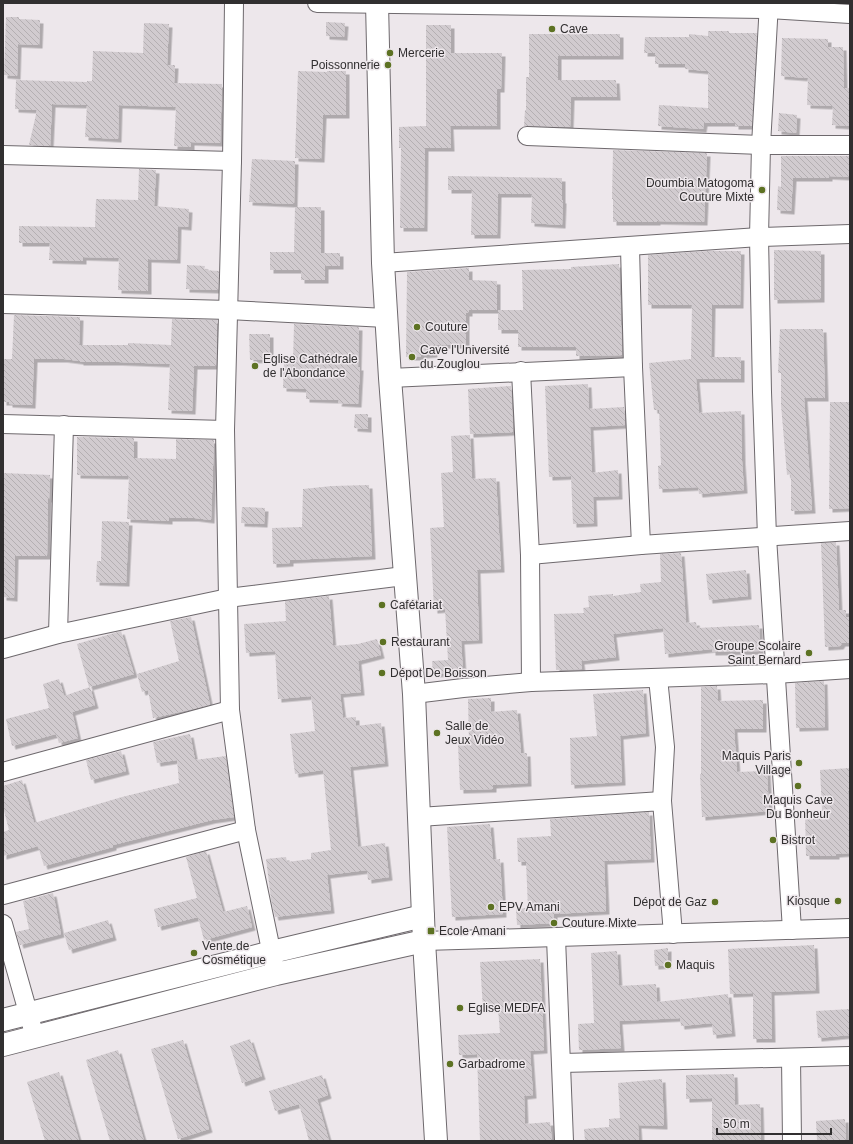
<svg xmlns="http://www.w3.org/2000/svg" width="853" height="1144" font-family="Arial,sans-serif">
<style>
.building{fill:url(#building-back-hatch);filter:url(#shadow)}
.lines{fill:none;stroke-linecap:round;stroke-linejoin:round}
.minor-casing{stroke:#6e696d;stroke-width:20}
.tertiary-casing{stroke:#6e696d;stroke-width:24}
.minor{stroke:#fff;stroke-width:18}
.tertiary{stroke:#fff;stroke-width:22}
.poi-dot{fill:#5d7223;stroke:#ede7eb;stroke-width:1.5}
.labels{text-anchor:middle;dominant-baseline:central;stroke-width:3;stroke-linejoin:round;paint-order:stroke}
.poi-label{font-size:12px;fill:#312f30;stroke:#ede7eb;text-anchor:start}
</style>
<defs>
<pattern id="building-back-hatch" width="6" height="6" patternUnits="userSpaceOnUse"><rect width="6" height="6" fill="#d1cbcf"/><path d="M-1 5l2 2M0 0l6 6M5-1l2 2" fill="none" stroke="#b4afb2"/></pattern>
<filter id="shadow"><feDropShadow dx="3.5" dy="3.5" stdDeviation="0" flood-color="#0004"/></filter>
</defs>
<rect width="100%" height="100%" fill="#ede7eb"/>
<g class="building">
<polygon points="6,17 19,17 19,19 40,20 39,45 18,44 17,76 4,75"/>
<polygon points="326,22 345,23 344,37 326,36"/>
<polygon points="144,23 169,24 167,65 175,65 174,83 222,84 220,143 191,142 191,147 174,146 176,107 119,105 118,139 85,137 87,105 52,104 50,146 29,145 37,110 15,109 16,80 87,82 87,81 92,81 93,51 143,53"/>
<polygon points="426,25 451,25 451,53 502,53 501,89 497,89 497,126 450,126 451,148 425,148 424,228 400,228 401,148 399,148 399,127 426,126"/>
<polygon points="708,31 729,31 729,33 757,33 752,126 735,126 735,123 704,123 703,129 658,126 659,105 708,108 708,71 685,69 685,64 655,64 655,53 644,53 645,37 689,37 689,34 708,36"/>
<polygon points="529,34 620,34 620,56 558,56 558,80 616,80 617,97 571,97 570,127 524,126 525,110 526,110 526,77 529,77"/>
<polygon points="782,38 828,39 828,47 843,47 844,88 850,88 850,126 832,125 833,106 807,105 808,78 781,76"/>
<polygon points="298,71 327,72 327,71 346,71 346,115 323,115 321,159 295,158"/>
<polygon points="779,113 797,115 796,133 778,131"/>
<polygon points="613,150 707,153 704,222 657,221 657,222 613,222 613,199 612,199"/>
<polygon points="781,156 850,156 850,177 829,176 829,178 793,178 791,211 777,210 778,186 781,187"/>
<polygon points="252,159 295,161 294,204 249,202"/>
<polygon points="139,169 156,170 154,206 189,209 188,227 178,226 177,260 148,259 148,291 118,290 119,258 83,257 83,261 49,260 50,243 19,243 19,226 95,227 96,199 138,200"/>
<polygon points="448,176 562,178 562,200 563,200 562,225 531,223 532,194 498,194 497,235 471,235 472,190 448,190"/>
<polygon points="295,207 321,207 321,253 340,253 340,266 325,266 325,280 301,280 301,270 270,270 270,252 294,252"/>
<polygon points="774,250 821,251 821,299 774,300"/>
<polygon points="708,251 741,251 740,305 712,305 711,357 741,357 741,379 696,379 699,413 741,411 742,461 744,490 699,494 698,487 659,489 658,466 661,465 659,410 654,410 649,363 691,359 692,305 648,305 648,255"/>
<polygon points="619,264 622,355 576,356 576,347 518,347 518,330 498,330 498,310 523,310 522,270 571,269 571,267"/>
<polygon points="187,265 205,266 204,270 219,271 218,290 186,289"/>
<polygon points="469,268 469,280 497,281 497,310 469,310 469,313 466,313 466,345 433,345 434,354 421,355 421,357 406,357 407,272"/>
<polygon points="14,315 80,317 79,345 128,345 128,343 171,345 172,319 217,320 216,366 194,366 192,411 168,410 170,364 119,362 80,362 80,361 64,359 34,359 32,405 9,404 9,402 3,402 3,359 12,359"/>
<polygon points="294,324 359,327 358,367 360,367 358,404 338,403 339,400 306,399 306,389 283,388 284,362 293,362"/>
<polygon points="780,329 823,329 825,398 804,398 812,510 791,511 791,474 787,475 781,405 781,373 778,373"/>
<polygon points="249,334 270,334 270,359 250,360"/>
<polygon points="588,384 589,409 624,407 625,425 590,427 592,473 618,470 619,496 593,497 594,523 573,524 571,476 549,477 545,386"/>
<polygon points="511,386 513,432 470,434 468,389"/>
<polygon points="830,402 850,402 850,508 829,509"/>
<polygon points="355,414 368,414 368,429 354,428"/>
<polygon points="470,435 472,479 496,478 501,569 477,570 479,640 461,641 463,672 433,674 432,661 448,660 445,609 434,610 430,528 444,527 441,473 453,472 451,436"/>
<polygon points="77,437 134,438 134,458 176,459 176,439 214,440 211,520 195,518 169,518 169,521 127,519 129,476 77,475"/>
<polygon points="3,473 50,475 49,499 48,499 47,556 15,556 14,598 3,597"/>
<polygon points="369,485 372,556 290,560 290,563 273,564 272,528 302,527 303,489 332,486"/>
<polygon points="242,507 265,508 264,524 241,523"/>
<polygon points="102,521 129,522 126,583 96,582 97,561 101,561"/>
<polygon points="836,542 839,610 846,610 846,617 850,617 850,643 842,643 840,646 825,647 821,543"/>
<polygon points="681,553 686,623 696,622 697,628 759,625 760,651 712,652 712,649 665,654 663,628 613,634 616,657 581,661 582,669 556,670 554,614 584,613 583,608 589,607 588,596 613,594 613,596 641,592 640,584 661,582 660,554"/>
<polygon points="746,570 748,596 709,600 706,574"/>
<polygon points="329,596 333,646 358,644 377,639 381,655 358,661 361,692 340,694 343,718 356,717 356,726 381,723 385,763 350,767 358,847 385,843 389,877 368,880 367,870 327,875 331,910 275,917 271,899 266,859 286,857 287,862 311,859 311,853 331,850 323,770 295,774 290,734 315,731 311,696 278,699 275,651 246,653 244,624 286,621 285,601"/>
<polygon points="191,617 210,705 153,718 148,690 142,692 137,674 179,661 170,621"/>
<polygon points="121,631 134,674 89,687 77,644"/>
<polygon points="59,679 64,696 90,687 95,705 72,712 78,738 59,743 56,734 12,746 6,719 49,708 43,684"/>
<polygon points="824,681 825,727 796,728 795,683"/>
<polygon points="717,686 718,701 763,700 763,729 734,729 737,772 767,771 769,811 702,817 700,774 701,774 701,687"/>
<polygon points="643,690 646,733 620,736 622,782 571,785 570,738 597,736 593,694"/>
<polygon points="491,698 491,712 517,710 521,753 527,753 528,783 493,785 493,789 460,790 458,744 469,744 468,699"/>
<polygon points="190,734 195,760 226,756 234,817 212,820 113,845 113,847 44,866 38,846 3,856 3,832 9,830 3,807 3,786 22,780 34,823 122,797 179,783 177,760 157,763 153,742"/>
<polygon points="121,751 126,771 91,780 86,760"/>
<polygon points="850,768 850,791 848,791 850,853 836,854 836,856 806,856 805,812 822,811 820,770"/>
<polygon points="649,812 651,859 604,861 606,911 554,914 554,923 517,925 516,909 528,908 526,862 518,862 517,838 551,836 550,819"/>
<polygon points="490,824 493,860 500,859 503,914 452,917 447,827"/>
<polygon points="206,851 223,912 247,906 252,927 204,940 198,917 158,927 154,909 197,898 186,857"/>
<polygon points="53,893 61,934 20,945 16,932 29,929 23,901"/>
<polygon points="108,920 113,937 69,950 64,933"/>
<polygon points="814,945 816,990 771,992 772,1039 753,1039 753,993 730,994 728,949"/>
<polygon points="668,948 668,965 655,966 654,950"/>
<polygon points="617,951 619,986 656,984 657,1002 728,994 732,1033 713,1035 712,1023 681,1026 680,1018 619,1021 621,1048 579,1050 578,1024 594,1023 591,953"/>
<polygon points="540,959 544,1050 530,1051 533,1095 524,1096 525,1124 550,1122 552,1141 480,1141 477,1054 459,1055 458,1035 500,1033 498,1008 483,1009 480,962"/>
<polygon points="850,1009 850,1035 818,1038 816,1011"/>
<polygon points="250,1039 262,1076 242,1083 230,1046"/>
<polygon points="183,1040 209,1129 178,1139 151,1049"/>
<polygon points="118,1050 144,1141 110,1141 86,1060"/>
<polygon points="59,1072 79,1141 45,1141 27,1082"/>
<polygon points="734,1074 735,1105 760,1104 761,1141 712,1141 712,1098 686,1099 686,1075"/>
<polygon points="322,1075 328,1095 317,1099 329,1141 309,1141 299,1104 275,1111 269,1091"/>
<polygon points="662,1079 664,1126 638,1125 639,1141 585,1141 584,1129 609,1127 609,1119 620,1118 618,1083"/>
<polygon points="845,1119 846,1141 817,1141 816,1121"/>
</g>
<g class="lines">
<g class="minor-casing">
<g id="minor">
<polyline points="234,3 232,161 225,430 230,710 246,830 276,974"/>
<polyline points="317,3 769,9 850,14"/>
<polyline points="769,3 761,145 759,237 762,392 767,537 792,930"/>
<polyline points="527,136 761,145 850,145"/>
<polyline points="3,155 232,161"/>
<polyline points="630,247 633,367 641,545"/>
<polyline points="383,263 759,237 850,234"/>
<polyline points="3,304 229,310 386,318"/>
<polyline points="521,371 530,555 531,682"/>
<polyline points="390,378 633,367"/>
<polyline points="3,424 225,430"/>
<polyline points="530,555 641,545 850,531"/>
<polyline points="58,634 64,425"/>
<polyline points="3,649 58,634 228,598 404,576"/>
<polyline points="658,678 665,747 662,801"/>
<polyline points="414,694 463,688 531,682 775,674 850,669"/>
<polyline points="3,772 230,710"/>
<polyline points="419,817 662,801 673,934"/>
<polyline points="3,895 246,830"/>
<polyline points="3,924 35,1037"/>
<polyline points="556,938 564,1141"/>
<polyline points="424,941 850,928"/>
<polyline points="791,1058 792,1141"/>
<polyline points="562,1063 850,1056"/>
</g>
</g>
<g class="tertiary-casing">
<g id="tertiary">
<polyline points="377,3 383,263 390,378 414,694 424,941 436,1141"/>
<polyline points="3,1020 272,952 423,916"/>
<polyline points="3,1045 276,974 424,941"/>
</g>
</g>
<use href="#minor" class="minor"/>
<use href="#tertiary" class="tertiary"/>
</g>
<g class="poi-dot">
<circle cx="552" cy="29" r="4"/>
<circle cx="390" cy="53" r="4"/>
<circle cx="388" cy="65" r="4"/>
<circle cx="762" cy="190" r="4"/>
<circle cx="417" cy="327" r="4"/>
<circle cx="412" cy="357" r="4"/>
<circle cx="255" cy="366" r="4"/>
<circle cx="382" cy="605" r="4"/>
<circle cx="383" cy="642" r="4"/>
<circle cx="809" cy="653" r="4"/>
<circle cx="382" cy="673" r="4"/>
<circle cx="437" cy="733" r="4"/>
<circle cx="799" cy="763" r="4"/>
<circle cx="798" cy="786" r="4"/>
<circle cx="773" cy="840" r="4"/>
<circle cx="838" cy="901" r="4"/>
<circle cx="715" cy="902" r="4"/>
<circle cx="491" cy="907" r="4"/>
<circle cx="554" cy="923" r="4"/>
<rect x="427" y="927" width="8" height="8" rx="2"/>
<circle cx="194" cy="953" r="4"/>
<circle cx="668" cy="965" r="4"/>
<circle cx="460" cy="1008" r="4"/>
<circle cx="450" cy="1064" r="4"/>
</g>
<g class="labels">
<g class="poi-label">
<text x="560" y="29">Cave</text>
<text x="398" y="53">Mercerie</text>
<text x="380" y="65" text-anchor="end">Poissonnerie</text>
<text x="754" y="183" text-anchor="end">Doumbia Matogoma<tspan x="754" dy="14">Couture Mixte</tspan></text>
<text x="425" y="327">Couture</text>
<text x="420" y="350">Cave l'Université<tspan x="420" dy="14">du Zouglou</tspan></text>
<text x="263" y="359">Eglise Cathédrale<tspan x="263" dy="14">de l'Abondance</tspan></text>
<text x="390" y="605">Cafétariat</text>
<text x="391" y="642">Restaurant</text>
<text x="801" y="646" text-anchor="end">Groupe Scolaire<tspan x="801" dy="14">Saint Bernard</tspan></text>
<text x="390" y="673">Dépot De Boisson</text>
<text x="445" y="726">Salle de<tspan x="445" dy="14">Jeux Vidéo</tspan></text>
<text x="791" y="756" text-anchor="end">Maquis Paris<tspan x="791" dy="14">Village</tspan></text>
<text x="798" y="800" text-anchor="middle">Maquis Cave<tspan x="798" dy="14">Du Bonheur</tspan></text>
<text x="781" y="840">Bistrot</text>
<text x="830" y="901" text-anchor="end">Kiosque</text>
<text x="707" y="902" text-anchor="end">Dépot de Gaz</text>
<text x="499" y="907">EPV Amani</text>
<text x="562" y="923">Couture Mixte</text>
<text x="439" y="931">Ecole Amani</text>
<text x="202" y="946">Vente de<tspan x="202" dy="14">Cosmétique</tspan></text>
<text x="676" y="965">Maquis</text>
<text x="468" y="1008">Eglise MEDFA</text>
<text x="458" y="1064">Garbadrome</text>
</g>
</g>
<rect width="853" height="1144" fill="none" stroke="#312f30" stroke-width="8"/>
<path d="M717 1128v6h114v-6" fill="none" stroke="#312f30" stroke-width="2"/>
<text x="723" y="1128" font-size="12" fill="#312f30" stroke="#ede7eb" stroke-width="3" paint-order="stroke">50 m</text>
</svg>
